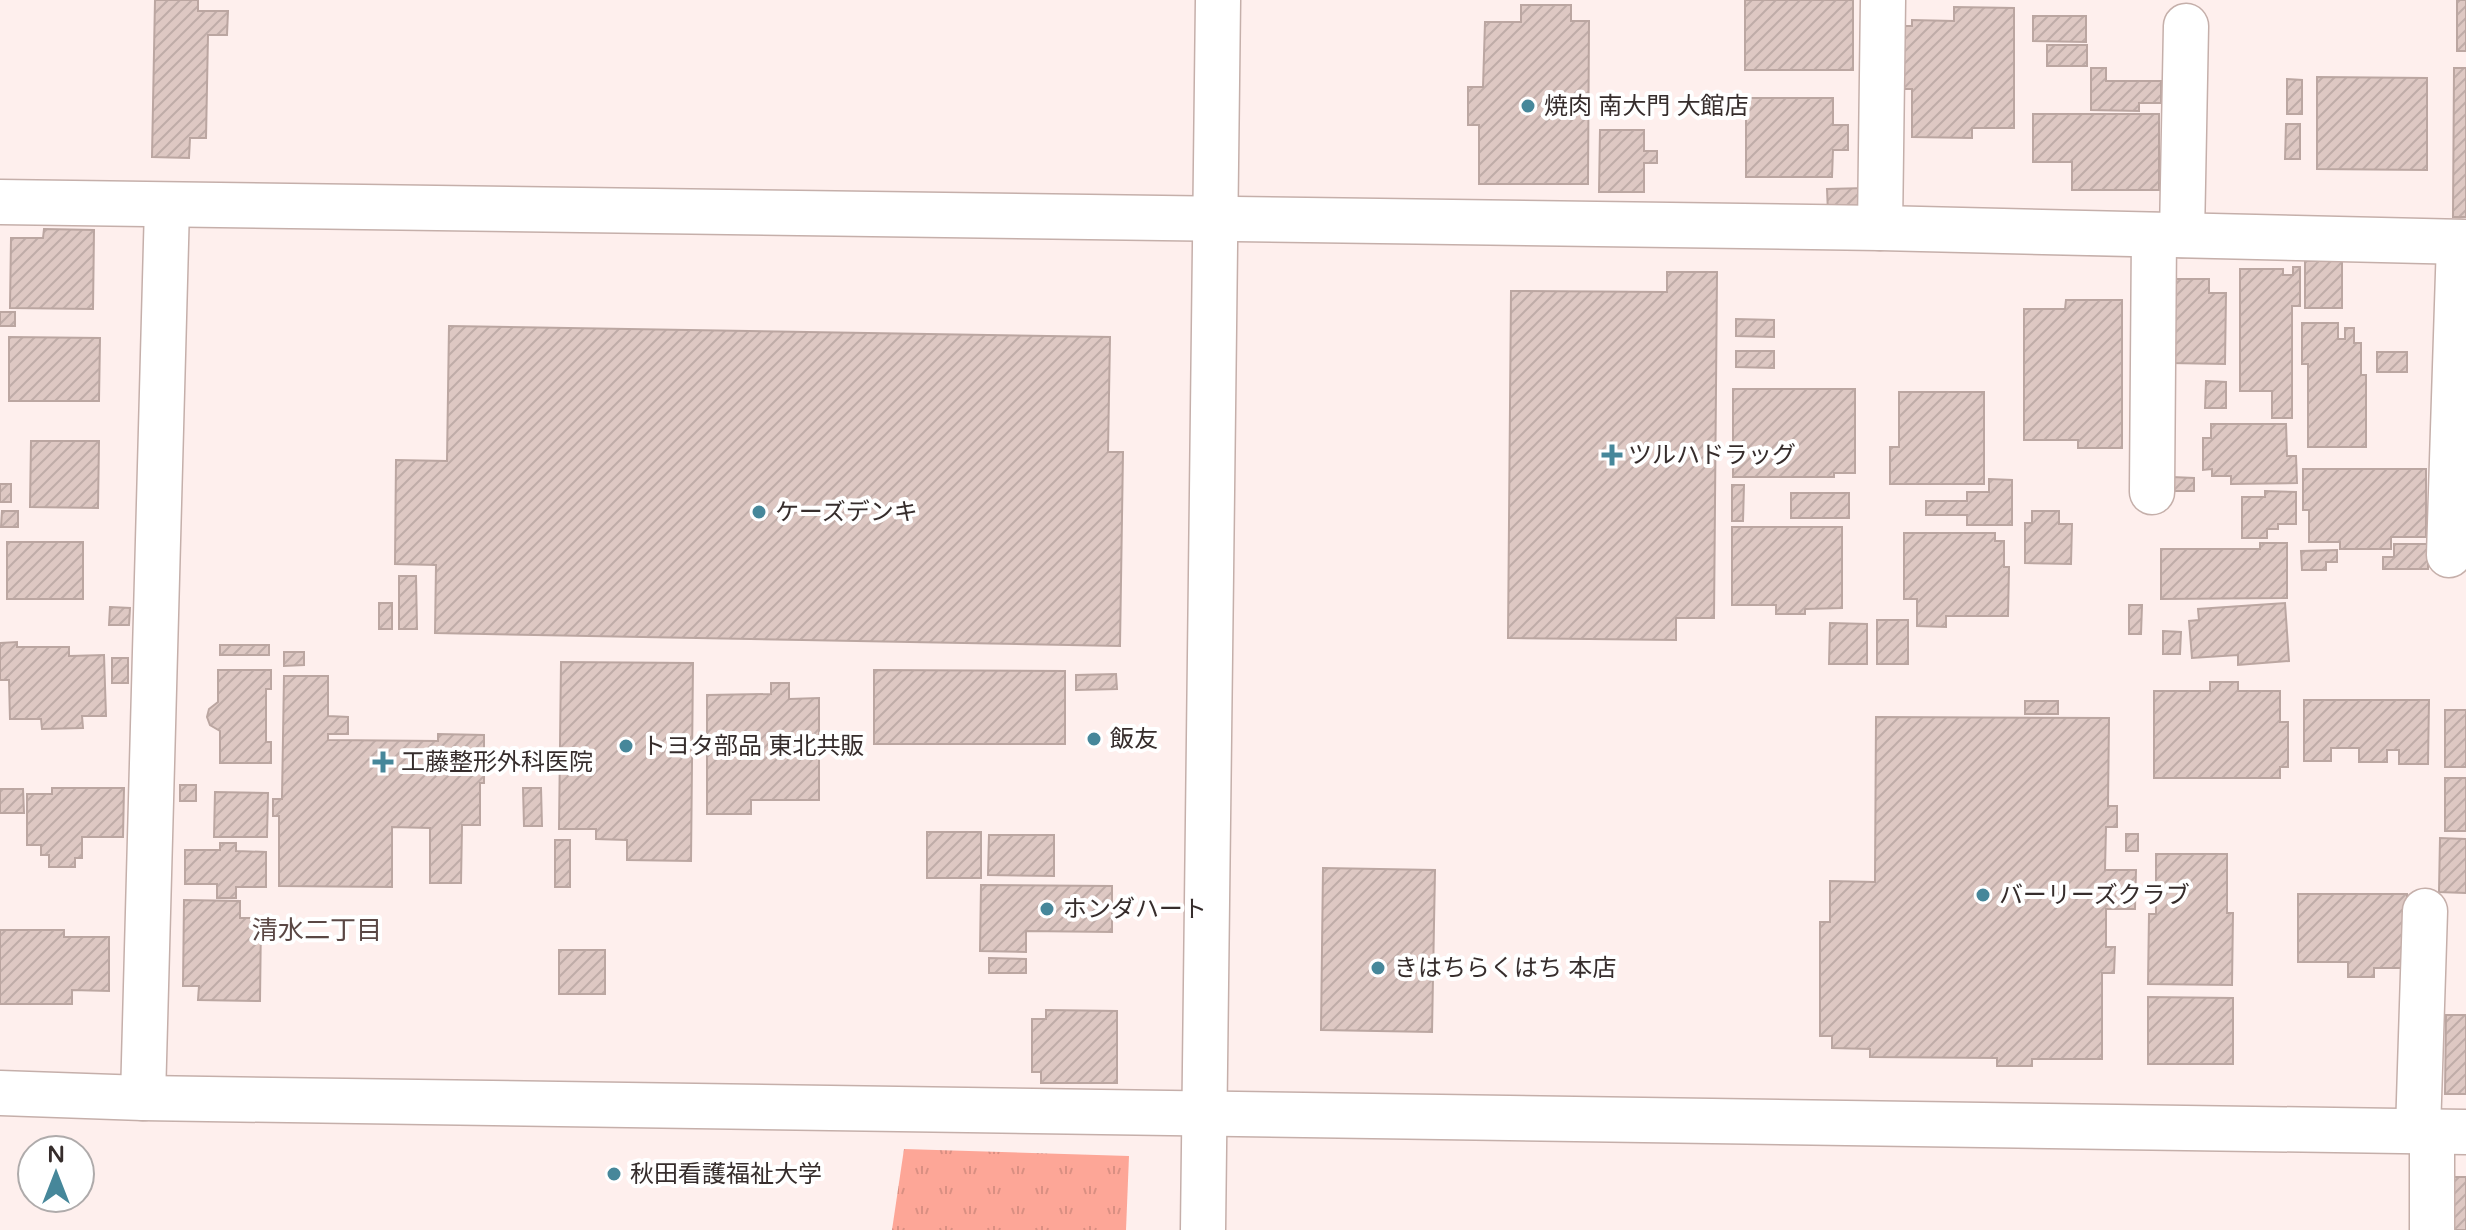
<svg xmlns="http://www.w3.org/2000/svg" width="2466" height="1230" font-family="'Varela Round','Noto Sans JP',sans-serif">
<style>
.grass{fill:url(#grass-tufts)}
.building{fill:url(#building-hatch);stroke:#bba6a1;stroke-width:2}
.lines{fill:none;stroke-linecap:round;stroke-linejoin:round}
.minor-casing{stroke:#c5afaa;stroke-width:47}
.tertiary-casing{stroke:#c5afaa;stroke-width:47}
.minor{stroke:#fff;stroke-width:44}
.tertiary{stroke:#fff;stroke-width:44}
.poi-dot{fill:#46879a;stroke:#fff;stroke-width:3}
.labels{text-anchor:middle;dominant-baseline:central;stroke-width:8;stroke-linejoin:round;paint-order:stroke}
.poi-label{font-size:24px;fill:#362d2c;stroke:#fff;text-anchor:start}
.neighbourhood-label{font-size:26px;fill:#5a4744;stroke:#fff}
</style>
<defs>
<pattern id="grass-tufts" width="24" height="20" patternUnits="userSpaceOnUse" patternTransform="scale(2)"><rect width="24" height="20" fill="#fda697"/><path d="M3 7l-1-3M5 7V3M7 7l1-3M15 17l-1-3M17 17v-4M19 17l1-3" fill="none" stroke="#d98f82"/></pattern>
<pattern id="building-hatch" width="6" height="6" patternUnits="userSpaceOnUse" patternTransform="scale(2)"><rect width="6" height="6" fill="#dec8c3"/><path d="M-1 1l2-2M0 6l6-6M5 7l2-2" fill="none" stroke="#bfaca8"/></pattern>
</defs>
<rect width="100%" height="100%" fill="#feefed"/>
<polygon class="grass" points="904,1149 1129,1156 1126,1230 892,1230"/>
<g class="building">
<polygon points="155,0 198,0 198,11 228,11 227,35 208,35 206,138 190,138 189,158 152,157"/>
<rect x="1745" y="0" width="108" height="70"/>
<rect x="2457" y="0" width="9" height="51"/>
<polygon points="1521,5 1571,5 1571,21 1589,21 1588,184 1479,184 1479,125 1468,125 1468,87 1483,87 1485,22 1521,22"/>
<polygon points="1954,7 2014,8 2014,128 1972,128 1972,138 1912,137 1912,89 1903,89 1903,26 1912,26 1912,20 1954,21"/>
<polygon points="2033,16 2086,16 2086,42 2033,41"/>
<rect x="2047" y="45" width="40" height="21"/>
<polygon points="2091,68 2106,68 2106,81 2161,81 2161,103 2139,103 2139,111 2091,110"/>
<polygon points="2454,68 2466,68 2466,217 2453,217"/>
<polygon points="2317,77 2427,78 2427,170 2317,169"/>
<polygon points="2287,79 2302,80 2302,114 2287,114"/>
<polygon points="1746,98 1833,98 1833,125 1848,125 1848,150 1833,150 1832,177 1746,177"/>
<polygon points="2033,114 2159,114 2159,190 2072,190 2072,162 2033,162"/>
<polygon points="2286,124 2300,124 2300,159 2285,159"/>
<polygon points="1600,130 1644,130 1644,151 1657,151 1657,163 1644,163 1644,192 1599,192"/>
<polygon points="1866,188 1866,202 1854,213 1828,213 1827,189"/>
<polygon points="44,229 94,230 93,309 10,308 11,238 43,238"/>
<rect x="2305" y="261" width="37" height="47"/>
<polygon points="2293,267 2300,267 2300,306 2292,306 2292,418 2272,418 2272,391 2240,391 2240,269 2283,269 2283,275 2293,275"/>
<polygon points="1667,272 1717,272 1714,618 1676,618 1676,640 1508,638 1511,291 1667,292"/>
<polygon points="2165,279 2209,279 2209,293 2226,293 2225,364 2170,363"/>
<polygon points="2066,300 2122,300 2122,448 2078,448 2078,440 2024,440 2024,309 2065,309"/>
<rect x="0" y="312" width="15" height="14"/>
<polygon points="1736,319 1774,320 1774,337 1736,336"/>
<polygon points="2302,323 2338,323 2338,339 2345,339 2345,328 2354,328 2354,343 2361,343 2361,375 2366,375 2366,447 2308,447 2308,364 2302,364"/>
<polygon points="449,326 1110,337 1108,452 1123,452 1120,646 435,633 436,565 395,564 396,460 447,461"/>
<polygon points="9,337 100,338 99,401 9,401"/>
<polygon points="1736,351 1774,351 1774,368 1736,367"/>
<rect x="2377" y="352" width="30" height="20"/>
<polygon points="2206,381 2226,382 2226,408 2205,408"/>
<polygon points="1733,389 1855,389 1855,473 1834,473 1834,477 1733,477"/>
<polygon points="1899,392 1984,392 1984,484 1890,484 1890,447 1899,447"/>
<polygon points="2211,424 2286,424 2287,456 2296,456 2297,483 2231,484 2231,476 2212,476 2212,469 2203,470 2203,438 2211,438"/>
<polygon points="31,441 99,441 98,508 30,507"/>
<polygon points="2303,469 2426,469 2426,537 2391,537 2391,549 2340,549 2340,542 2309,542 2309,510 2303,510"/>
<polygon points="2172,477 2194,478 2194,491 2163,491"/>
<polygon points="1989,479 2012,480 2012,525 1967,525 1967,515 1926,515 1926,501 1967,501 1967,492 1989,492"/>
<rect x="0" y="484" width="11" height="18"/>
<polygon points="1732,485 1744,485 1743,521 1732,521"/>
<polygon points="2265,491 2296,492 2296,524 2278,524 2278,529 2267,529 2267,538 2242,538 2242,497 2265,497"/>
<rect x="1791" y="493" width="58" height="25"/>
<polygon points="2,511 18,511 18,527 1,527"/>
<polygon points="2032,511 2059,511 2059,524 2072,524 2071,564 2025,563 2025,523 2032,523"/>
<polygon points="1732,527 1842,527 1842,608 1805,609 1805,614 1776,614 1776,605 1732,605"/>
<polygon points="1904,533 1995,533 1995,541 2004,541 2004,567 2009,567 2008,616 1946,616 1946,627 1917,626 1917,599 1904,599"/>
<rect x="7" y="542" width="76" height="57"/>
<polygon points="2260,543 2287,543 2287,598 2161,599 2161,549 2260,549"/>
<polygon points="2394,544 2428,544 2428,569 2383,569 2383,557 2394,557"/>
<polygon points="2337,550 2337,562 2326,562 2326,570 2302,570 2301,551"/>
<polygon points="399,576 416,576 417,629 399,629"/>
<rect x="379" y="603" width="13" height="26"/>
<polygon points="2285,603 2289,661 2238,665 2238,655 2192,658 2189,621 2199,620 2198,609"/>
<polygon points="2129,605 2142,605 2141,634 2129,634"/>
<polygon points="110,607 130,608 129,625 109,625"/>
<rect x="1877" y="620" width="31" height="44"/>
<polygon points="1830,623 1867,624 1867,664 1829,664"/>
<polygon points="2163,631 2181,632 2180,654 2163,654"/>
<polygon points="17,642 17,647 69,647 69,656 104,655 106,716 82,716 83,728 42,729 41,719 10,719 9,680 0,680 0,643"/>
<rect x="220" y="645" width="49" height="10"/>
<polygon points="284,652 304,652 304,665 284,666"/>
<rect x="112" y="658" width="16" height="25"/>
<polygon points="561,662 693,663 691,861 627,860 627,840 596,839 596,829 559,829"/>
<polygon points="218,670 271,670 271,689 266,689 266,742 271,742 271,763 220,763 220,731 210,725 207,717 209,709 218,702"/>
<polygon points="874,670 1065,671 1065,744 874,744"/>
<polygon points="1116,674 1117,689 1076,690 1076,675"/>
<polygon points="284,676 328,676 328,716 348,717 348,734 328,734 328,740 438,741 438,734 484,735 484,783 480,783 480,825 462,825 461,883 430,883 430,828 392,827 392,887 279,886 279,816 273,816 273,799 282,799"/>
<polygon points="2210,682 2238,682 2238,691 2280,691 2280,722 2288,722 2288,767 2280,767 2280,778 2154,778 2154,691 2210,691"/>
<polygon points="771,683 789,683 789,699 819,698 819,800 751,800 751,814 707,814 707,695 771,694"/>
<polygon points="2304,700 2429,700 2428,764 2399,764 2399,750 2387,750 2387,762 2359,762 2359,748 2331,748 2331,761 2304,761"/>
<rect x="2025" y="701" width="33" height="13"/>
<rect x="2445" y="710" width="21" height="57"/>
<polygon points="1876,717 2109,718 2108,806 2117,806 2117,827 2106,827 2105,870 2136,870 2135,909 2106,909 2106,947 2115,947 2114,973 2102,973 2102,1059 2032,1059 2032,1066 1997,1066 1997,1058 1870,1057 1870,1049 1832,1048 1832,1036 1820,1036 1820,922 1830,922 1830,881 1875,882"/>
<rect x="2445" y="778" width="21" height="53"/>
<rect x="180" y="785" width="16" height="16"/>
<polygon points="52,788 124,788 123,837 82,837 82,858 75,858 75,867 49,867 49,855 41,855 41,845 27,845 27,794 52,794"/>
<polygon points="523,788 541,788 542,826 524,826"/>
<polygon points="0,789 23,789 24,813 0,813"/>
<polygon points="215,792 268,793 267,837 214,837"/>
<rect x="927" y="832" width="54" height="46"/>
<rect x="2126" y="834" width="12" height="17"/>
<polygon points="989,835 1054,835 1054,876 988,875"/>
<polygon points="2440,838 2466,839 2466,893 2439,892"/>
<rect x="555" y="840" width="15" height="47"/>
<polygon points="220,843 236,843 236,851 266,852 266,887 236,887 236,898 217,898 217,884 185,884 185,850 220,850"/>
<polygon points="2156,854 2227,854 2227,913 2233,913 2232,985 2148,984 2149,914 2156,914"/>
<polygon points="1323,868 1435,870 1432,1032 1321,1030"/>
<polygon points="981,885 1112,886 1112,932 1026,931 1026,952 980,951"/>
<polygon points="2298,894 2407,894 2407,968 2374,968 2374,977 2348,977 2348,962 2298,962"/>
<polygon points="184,900 240,901 240,918 261,918 260,1001 198,1000 199,986 183,986"/>
<polygon points="0,930 64,930 64,937 109,937 109,991 72,990 72,1004 0,1004"/>
<rect x="559" y="950" width="46" height="44"/>
<polygon points="989,958 1026,959 1026,973 989,973"/>
<polygon points="2148,997 2233,998 2233,1064 2148,1064"/>
<polygon points="1046,1010 1117,1011 1117,1083 1041,1083 1041,1072 1032,1072 1032,1019 1046,1019"/>
<polygon points="2446,1015 2466,1015 2466,1094 2445,1094"/>
<rect x="2451" y="1177" width="15" height="53"/>
</g>
<g class="lines">
<g class="minor-casing">
<g id="minor">
<polyline points="0,202 1880,228 2466,242"/>
<polyline points="1880,228 1883,0"/>
<polyline points="2182,235 2186,26"/>
<polyline points="2152,492 2154,235"/>
<polyline points="2449,555 2459,242"/>
<polyline points="0,1093 143,1098 2466,1132"/>
<polyline points="143,1098 167,206"/>
<polyline points="2418,1131 2425,911"/>
<polyline points="2432,1132 2432,1230"/>
</g>
</g>
<g class="tertiary-casing">
<polyline id="tertiary" points="1203,1230 1218,0"/>
</g>
<use href="#minor" class="minor"/>
<use href="#tertiary" class="tertiary"/>
</g>
<g class="poi-dot">
<circle cx="1528" cy="106" r="8"/>
<path d="M1608 443h8v8h8v8h-8v8h-8v-8h-8v-8h8z"/>
<circle cx="759" cy="512" r="8"/>
<circle cx="1094" cy="739" r="8"/>
<circle cx="626" cy="746" r="8"/>
<path d="M379 750h8v8h8v8h-8v8h-8v-8h-8v-8h8z"/>
<circle cx="1983" cy="895" r="8"/>
<circle cx="1047" cy="909" r="8"/>
<circle cx="1378" cy="968" r="8"/>
<circle cx="614" cy="1174" r="8"/>
</g>
<g class="labels">
<g class="poi-label">
<text x="1544" y="106">焼肉 南大門 大館店</text>
<text x="1628" y="455">ツルハドラッグ</text>
<text x="775" y="512">ケーズデンキ</text>
<text x="1110" y="739">飯友</text>
<text x="642" y="746">トヨタ部品 東北共販</text>
<text x="401" y="762">工藤整形外科医院</text>
<text x="1999" y="895">バーリーズクラブ</text>
<text x="1063" y="909">ホンダハート</text>
<text x="1394" y="968">きはちらくはち 本店</text>
<text x="630" y="1174">秋田看護福祉大学</text>
</g>
<g class="neighbourhood-label">
<text x="317" y="930">清水二丁目</text>
</g>
</g>
<g transform="translate(56 1174)"><circle r="38" fill="#ffffff" stroke="#afabab" stroke-width="2"/>
<path d="M0-6L14 30L0 20L-14 30Z" fill="#46879a"/>
<text y="-12" font-size="22" font-weight="bold" text-anchor="middle" fill="#362d2c">N</text>
</g>
</svg>
